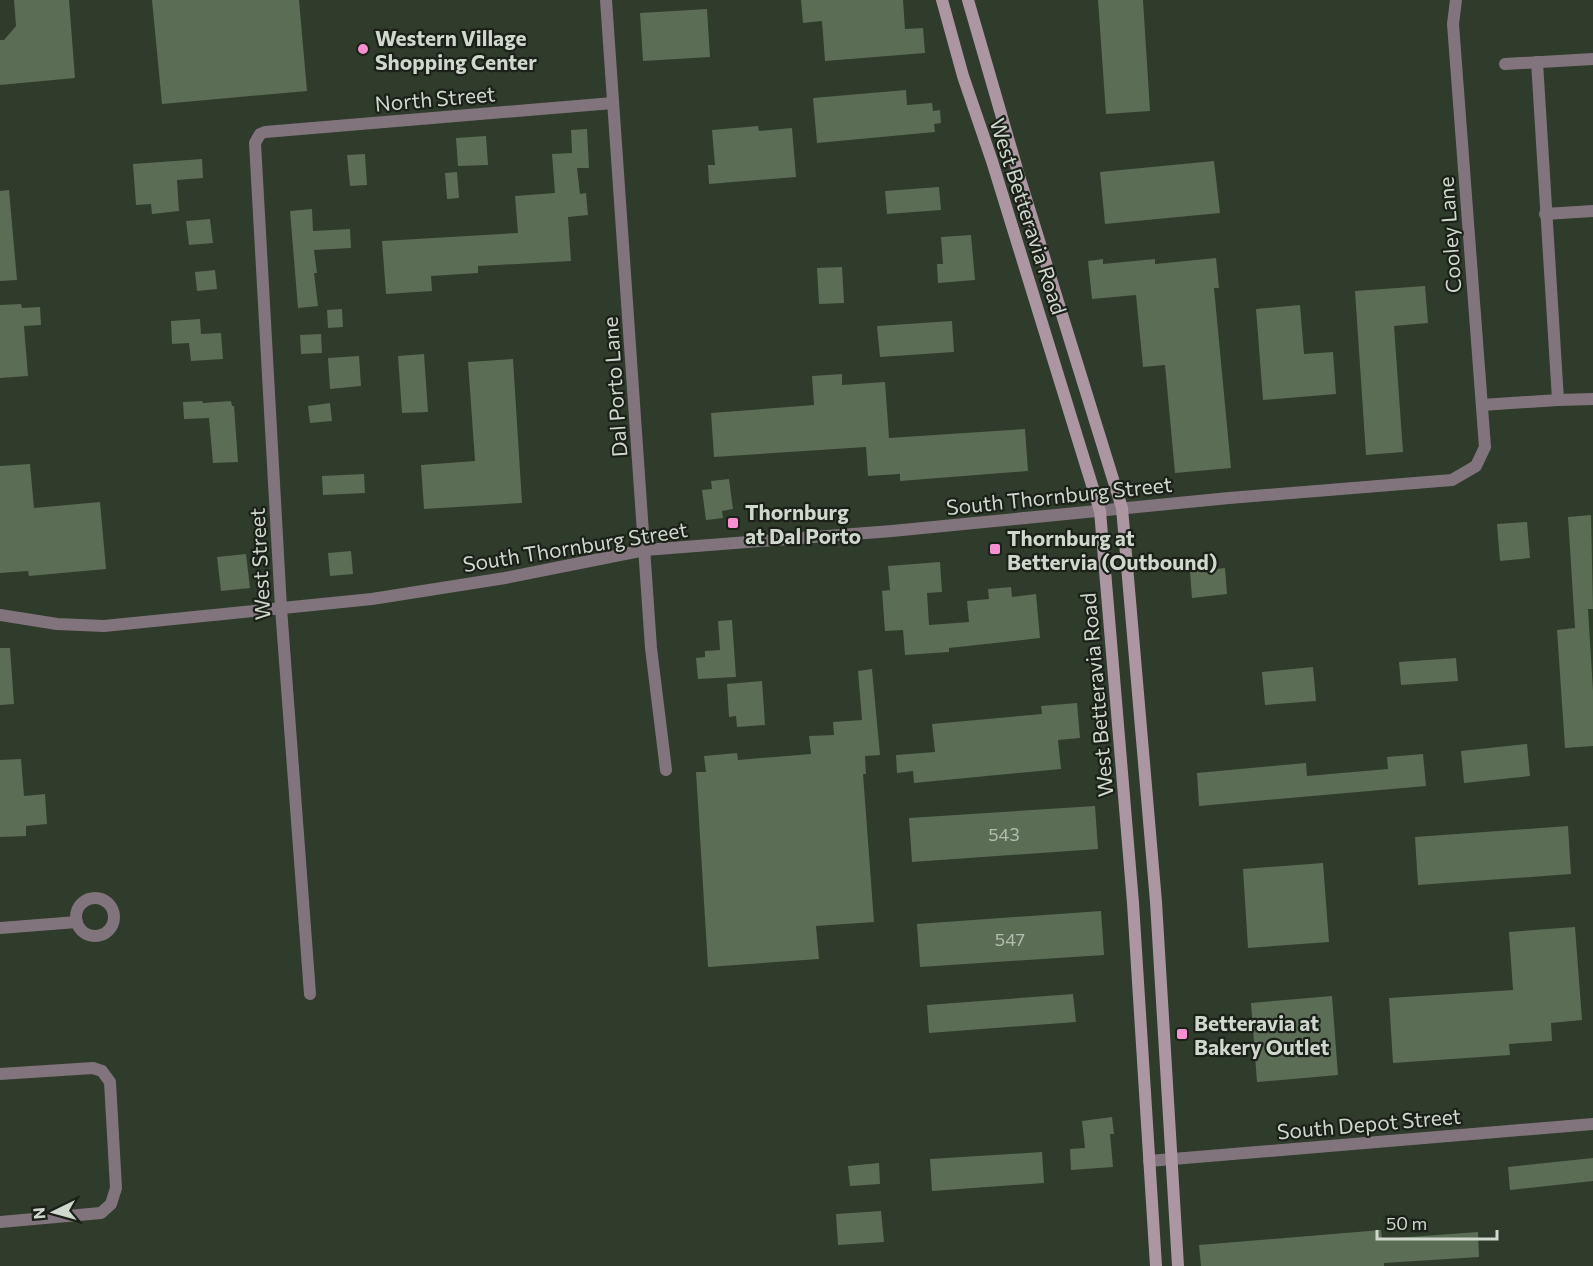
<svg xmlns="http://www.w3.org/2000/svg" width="1593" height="1266" font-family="Commissioner,sans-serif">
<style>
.building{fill:#5b6d55}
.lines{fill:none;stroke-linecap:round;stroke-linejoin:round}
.street{stroke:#81747c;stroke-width:12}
.secondary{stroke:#ab96a2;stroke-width:12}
.poi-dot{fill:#f690d0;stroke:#1b2019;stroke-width:2}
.labels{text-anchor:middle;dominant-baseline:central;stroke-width:4.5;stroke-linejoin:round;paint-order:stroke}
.number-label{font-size:18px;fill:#b3bdb0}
.poi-label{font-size:21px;font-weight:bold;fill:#d0d8ce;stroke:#1b2019;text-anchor:start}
.street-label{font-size:21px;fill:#d0d8ce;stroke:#1b2019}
</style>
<rect width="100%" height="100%" fill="#2f3b2b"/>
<g class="building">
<polygon points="14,0 69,0 75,78 0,85 0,40 4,40 16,26"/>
<polygon points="152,0 299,0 307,91 162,104"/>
<polygon points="801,0 903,0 905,29 923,28 925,53 825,61 822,21 803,23"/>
<polygon points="1098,0 1143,0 1150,111 1106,114"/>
<polygon points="707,9 710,57 643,61 640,13"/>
<polygon points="906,90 907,105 932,103 933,111 940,110 941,123 934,124 935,132 817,143 813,98"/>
<polygon points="758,126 759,131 792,128 796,177 709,184 708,165 715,165 712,130"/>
<polygon points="587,129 589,168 577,168 580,194 586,193 588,215 568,217 571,261 478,266 478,273 431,276 432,291 386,294 382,241 518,233 515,196 555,193 552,154 572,153 571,130"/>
<polygon points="486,136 488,165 458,166 456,138"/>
<polygon points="365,154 367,185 350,186 347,155"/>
<polygon points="202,159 203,178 177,180 179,211 152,214 151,204 136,205 133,164"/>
<polygon points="1214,161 1220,213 1105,224 1100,172"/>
<polygon points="457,172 459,198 447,199 445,173"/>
<polygon points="939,187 941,210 887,214 885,191"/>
<polygon points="9,190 17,280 0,281 0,191"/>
<polygon points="312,209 313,231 350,229 351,248 314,250 317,273 314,273 318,306 298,308 290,211"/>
<polygon points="210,219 213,243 189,245 186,221"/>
<polygon points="971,235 975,280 938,283 937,264 943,264 941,237"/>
<polygon points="1216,258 1219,288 1214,288 1231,468 1175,473 1165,365 1143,367 1136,295 1092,299 1088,261 1103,259 1103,264 1155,259 1155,264"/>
<polygon points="842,267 844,303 819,304 817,268"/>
<polygon points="215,270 217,289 197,291 195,272"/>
<polygon points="1425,286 1428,323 1394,326 1403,452 1366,455 1355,291"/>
<polygon points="21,304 22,308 40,307 41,325 24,326 28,376 0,378 0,305"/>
<polygon points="1300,305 1304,354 1333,352 1336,394 1263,400 1256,309"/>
<polygon points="342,309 343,327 328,328 327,310"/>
<polygon points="200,319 201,334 221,333 223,359 191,361 189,343 172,344 171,321"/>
<polygon points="952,321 954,352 880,357 877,326"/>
<polygon points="321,334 322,353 301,354 300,335"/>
<polygon points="424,354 428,412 402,413 398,356"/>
<polygon points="359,356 361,386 330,389 328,358"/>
<polygon points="513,359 522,503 424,509 421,465 475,461 468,362"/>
<polygon points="842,374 842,385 885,382 889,438 1025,429 1028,471 900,481 900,474 868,476 866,447 714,457 711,413 814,405 812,376"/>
<polygon points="202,401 203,403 231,401 232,406 234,406 238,462 213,463 209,418 184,419 183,402"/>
<polygon points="330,403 332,421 310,423 308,406"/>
<polygon points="30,464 34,508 100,502 106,569 29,576 28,571 0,573 0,466"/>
<polygon points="364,474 365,493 323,495 322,476"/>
<polygon points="729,479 733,509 722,511 723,518 706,520 702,490 712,489 711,481"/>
<polygon points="1591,515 1593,609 1588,609 1593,691 1593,746 1565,748 1557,630 1575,628 1568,517"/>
<polygon points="1527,522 1530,558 1500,561 1497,524"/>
<polygon points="351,551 353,574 330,576 328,553"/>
<polygon points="246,554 250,588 221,591 217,557"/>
<polygon points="940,562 942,592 927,593 929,625 969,622 967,601 989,599 988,589 1011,587 1012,597 1036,594 1040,638 949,648 949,652 905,655 903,630 885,631 882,591 890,590 888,566"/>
<polygon points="1225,568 1227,594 1192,598 1190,572"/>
<polygon points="732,620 736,677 698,679 696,658 705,657 705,651 720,650 718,621"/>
<polygon points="0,648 10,648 14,704 0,705"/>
<polygon points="1456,658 1458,681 1401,685 1399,662"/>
<polygon points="1313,667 1316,701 1265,705 1262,672"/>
<polygon points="872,669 880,755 865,756 866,774 863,774 874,922 816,926 819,959 708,967 696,772 706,772 704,756 737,753 738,760 811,754 809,736 834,735 833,722 862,720 858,671"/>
<polygon points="762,681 765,725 737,727 736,716 729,717 727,684"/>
<polygon points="1077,703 1080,738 1058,740 1061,769 914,783 913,771 897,773 896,755 935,752 932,724 1042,714 1041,706"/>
<polygon points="1527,744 1530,776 1464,783 1461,751"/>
<polygon points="1423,754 1426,786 1199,806 1197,773 1306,763 1307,776 1388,769 1387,757"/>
<polygon points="21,759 24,796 45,794 47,824 26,826 26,836 0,837 0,760"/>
<polygon points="1095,806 1098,849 912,862 909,818"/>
<polygon points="1568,826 1571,874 1418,885 1415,837"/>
<polygon points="1323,863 1329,942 1248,948 1243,869"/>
<polygon points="1101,911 1104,955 920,967 917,924"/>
<polygon points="1575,927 1582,1020 1551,1023 1552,1041 1509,1044 1510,1055 1393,1063 1389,998 1513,990 1509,932"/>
<polygon points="1073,994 1076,1022 929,1033 927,1005"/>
<polygon points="1332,996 1338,1075 1257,1082 1251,1003"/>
<polygon points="1112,1117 1114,1134 1110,1134 1113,1167 1071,1170 1070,1149 1085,1148 1082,1121"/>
<polygon points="1042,1152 1044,1183 932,1191 930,1159"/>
<polygon points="1593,1158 1593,1181 1510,1190 1508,1167"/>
<polygon points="879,1163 880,1184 850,1186 848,1166"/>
<polygon points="881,1211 884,1242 838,1245 836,1214"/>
<polygon points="1381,1230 1382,1239 1478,1232 1479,1257 1384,1263 1384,1266 1201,1266 1199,1245"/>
</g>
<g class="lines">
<g class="street">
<polyline points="606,0 651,648 666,770"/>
<polyline points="1505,64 1593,59"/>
<polyline points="1545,214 1593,211"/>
<polyline points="1558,400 1593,399"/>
<polyline points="1482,405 1558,400 1537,62"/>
<polyline points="0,615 57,624 104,626 372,599 505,578 645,550 892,531 1229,498 1452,480 1476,466 1485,447 1453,24 1456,0"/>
<circle cx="95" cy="917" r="19"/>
<polyline points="0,928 77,922"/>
<polyline points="310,994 281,608 255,143 260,134 265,132 613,103"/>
<polyline points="0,1074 93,1068 102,1071 110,1082 116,1188 111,1204 101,1213 0,1222"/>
<polyline points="1149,1161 1593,1124"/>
</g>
<g class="secondary">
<polyline points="942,0 963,76 992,161 1100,511 1133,903 1156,1266"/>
<polyline points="968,0 1019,176 1122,508 1156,902 1178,1266"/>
</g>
</g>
<g class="poi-dot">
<circle cx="363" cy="49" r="6"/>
<rect x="727" y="517" width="12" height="12" rx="3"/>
<rect x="989" y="543" width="12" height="12" rx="3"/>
<rect x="1176" y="1028" width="12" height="12" rx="3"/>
</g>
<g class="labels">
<g class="number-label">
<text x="1004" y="834">543</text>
<text x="1010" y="939">547</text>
</g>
<g class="poi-label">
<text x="375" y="37">Western Village<tspan x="375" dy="24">Shopping Center</tspan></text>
<text x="745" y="511">Thornburg<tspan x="745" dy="24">at Dal Porto</tspan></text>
<text x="1007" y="537">Thornburg at<tspan x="1007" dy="24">Bettervia (Outbound)</tspan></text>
<text x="1194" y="1022">Betteravia at<tspan x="1194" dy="24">Bakery Outlet</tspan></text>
</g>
<g class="street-label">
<text transform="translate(435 98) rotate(-5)">North Street</text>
<text transform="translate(1029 216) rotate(72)">West Betteravia Road</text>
<text transform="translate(1449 235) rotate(-94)">Cooley Lane</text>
<text transform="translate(614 387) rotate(-94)">Dal Porto Lane</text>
<text transform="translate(1059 495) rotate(-6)">South Thornburg Street</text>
<text transform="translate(575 546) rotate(-9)">South Thornburg Street</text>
<text transform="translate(259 564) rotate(-93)">West Street</text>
<text transform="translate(1096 695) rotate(-95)">West Betteravia Road</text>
<text transform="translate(1369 1123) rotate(-5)">South Depot Street</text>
</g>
</g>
<g transform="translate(54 1212) rotate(265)" stroke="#1b2019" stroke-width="4.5" paint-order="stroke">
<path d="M0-4.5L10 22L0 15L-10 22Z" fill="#d0d8ce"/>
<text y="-9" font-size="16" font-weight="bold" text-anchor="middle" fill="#d0d8ce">N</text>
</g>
<path d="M1377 1230v9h120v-9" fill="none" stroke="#d0d8ce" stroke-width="3"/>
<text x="1386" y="1230" font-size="18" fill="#d0d8ce" stroke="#1b2019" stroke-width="4.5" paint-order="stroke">50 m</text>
</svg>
